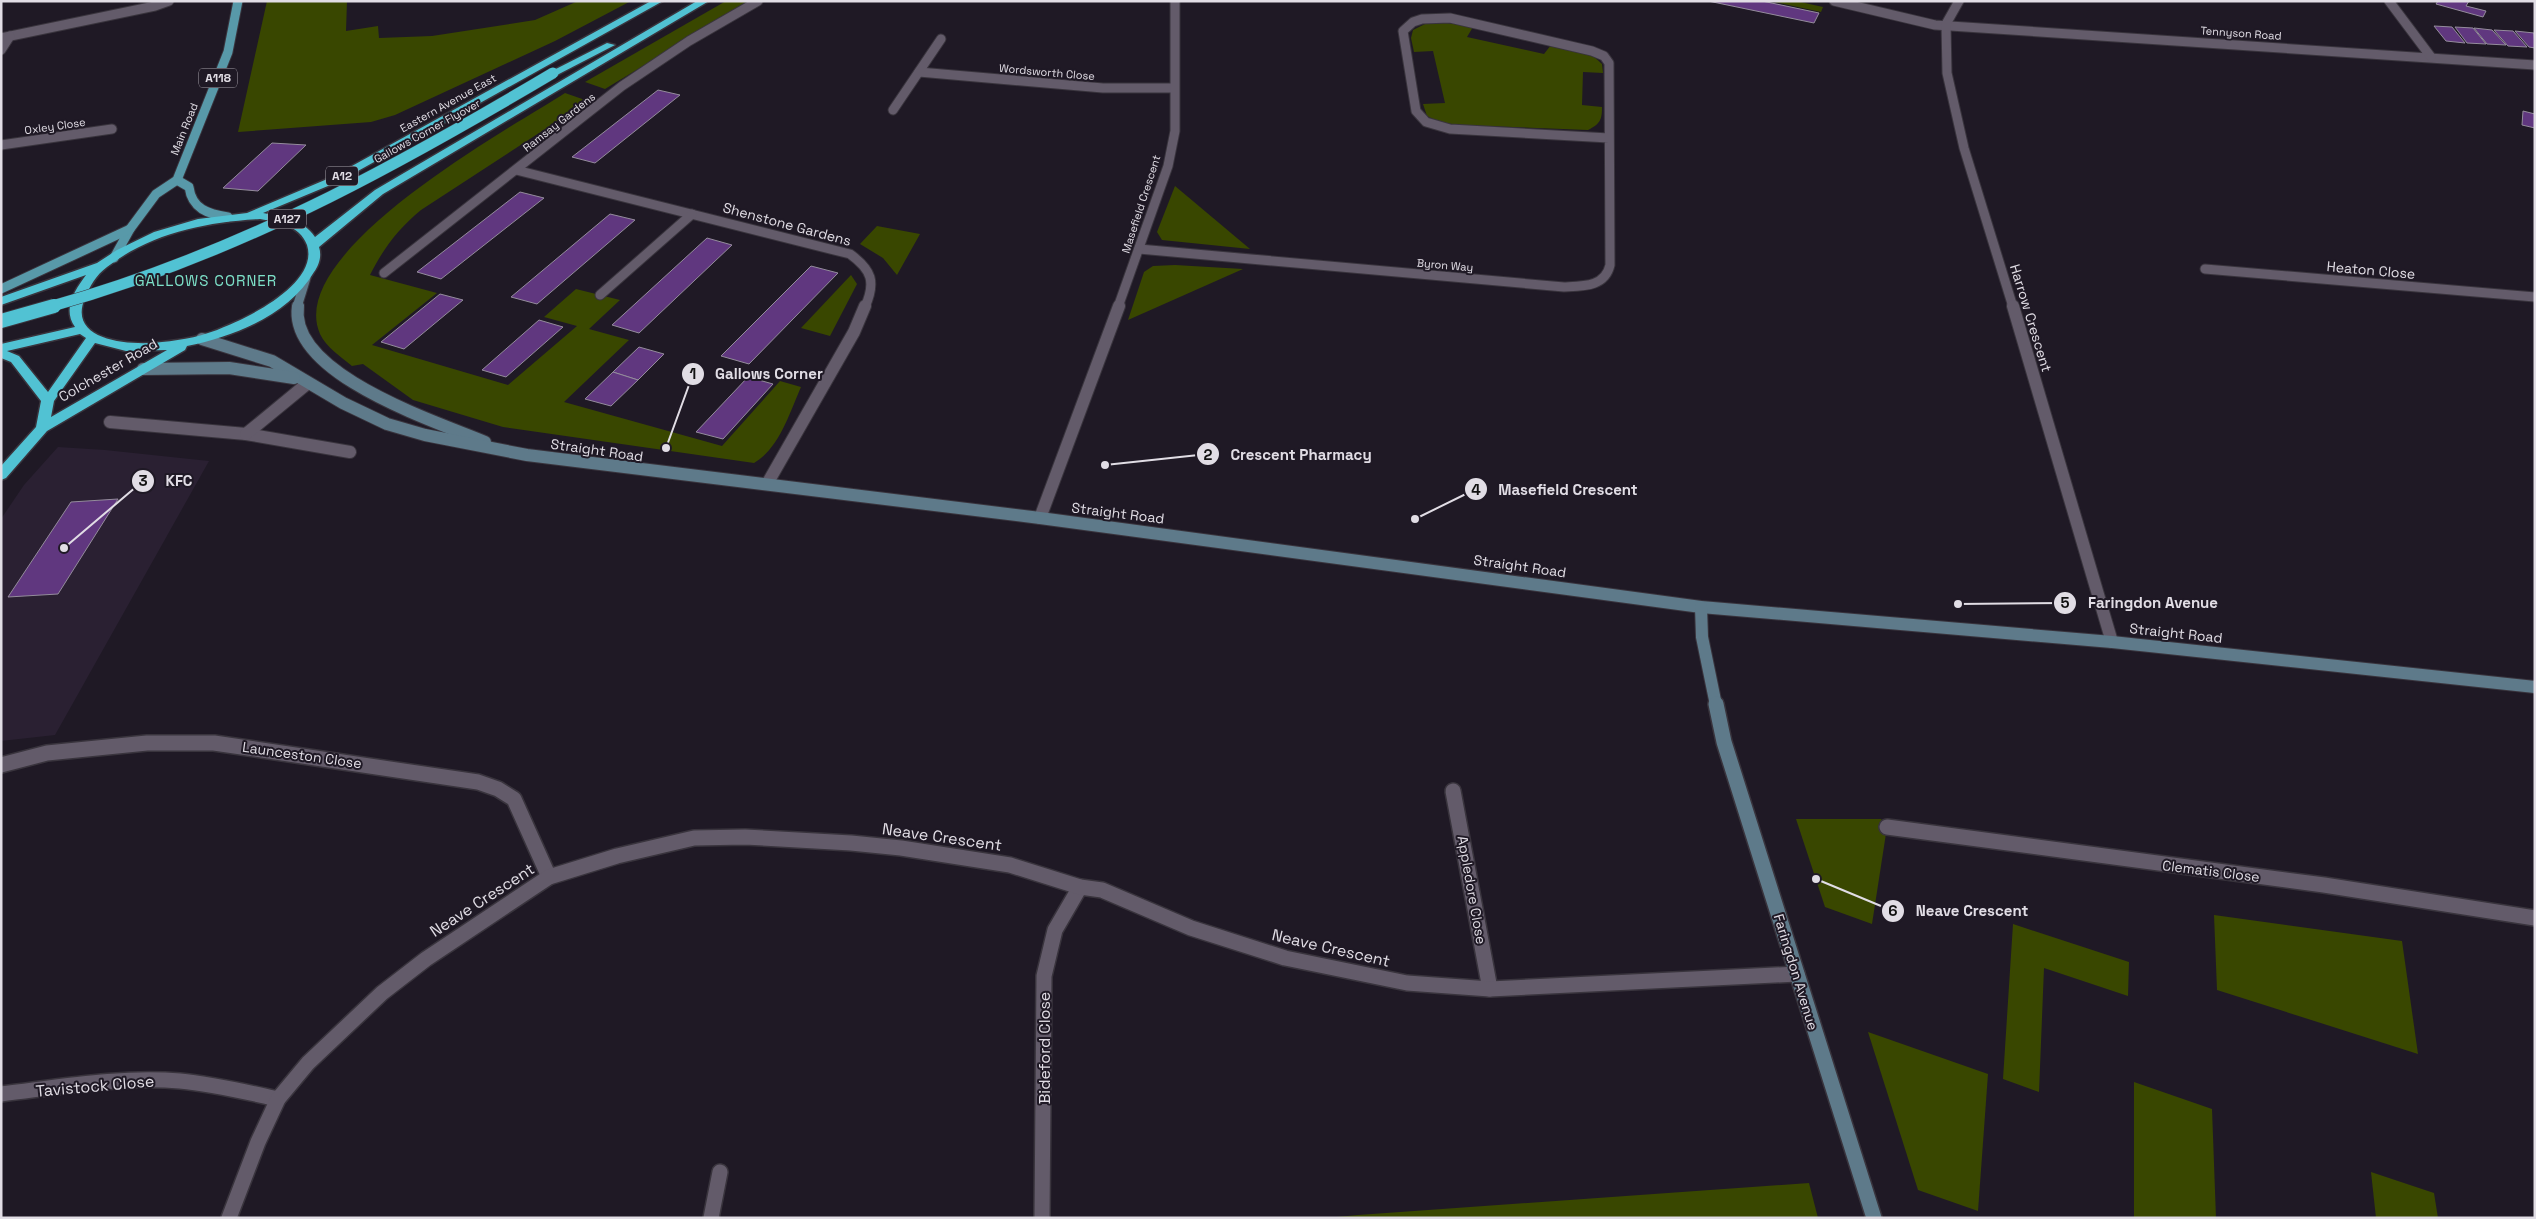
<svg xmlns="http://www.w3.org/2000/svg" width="2536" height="1219" font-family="'Space Grotesk',sans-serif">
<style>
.built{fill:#2a2032}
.green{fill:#394700}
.building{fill:#60377f;stroke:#948c9c}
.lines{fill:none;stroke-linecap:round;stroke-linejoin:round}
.street-far2-casing{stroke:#39343d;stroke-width:11}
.street-far1-casing{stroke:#39343d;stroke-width:14}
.street-casing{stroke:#39343d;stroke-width:18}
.secondary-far2-casing{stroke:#39343d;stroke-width:11}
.secondary-far1-casing{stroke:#39343d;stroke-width:14}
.secondary-casing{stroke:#39343d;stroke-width:18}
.primary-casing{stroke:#39343d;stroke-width:11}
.highway-casing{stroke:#39343d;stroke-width:3}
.street-far2{stroke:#635b6a;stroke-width:9}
.street-far1{stroke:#635b6a;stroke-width:12}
.street{stroke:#635b6a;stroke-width:15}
.secondary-far2{stroke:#5e7a8a;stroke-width:9}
.secondary-far1{stroke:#5e7a8a;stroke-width:12}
.secondary{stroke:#5e7a8a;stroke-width:15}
.primary{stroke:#5899a9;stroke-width:9}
.highway{fill:#51c2d3;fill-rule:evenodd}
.highway-bridge-far1-casing{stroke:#39343d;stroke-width:12;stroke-linecap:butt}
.highway-bridge-casing{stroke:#39343d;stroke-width:16;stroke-linecap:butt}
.highway-bridge-far1{stroke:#51c2d3;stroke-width:11}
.highway-bridge{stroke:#51c2d3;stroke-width:14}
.labels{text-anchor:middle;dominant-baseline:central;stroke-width:4;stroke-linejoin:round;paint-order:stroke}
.far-street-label{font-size:11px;fill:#e1dde5;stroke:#1f1925}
.shield{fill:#1f1925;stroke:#a7a2ab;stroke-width:1}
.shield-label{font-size:12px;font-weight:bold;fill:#e1dde5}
.street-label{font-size:14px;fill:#e1dde5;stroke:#1f1925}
.neighbourhood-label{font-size:15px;letter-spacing:1px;fill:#7de0c8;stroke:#1f1925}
.near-street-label{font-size:16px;fill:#e1dde5;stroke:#1f1925}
.leader{fill:none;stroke:#e1dde5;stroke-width:2}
.callout-dot{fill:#e1dde5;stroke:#1f1925;stroke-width:2}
.mark-label{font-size:15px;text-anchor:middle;font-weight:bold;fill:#111}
.callout-label{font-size:15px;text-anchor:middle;font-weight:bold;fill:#e1dde5;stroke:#1f1925;stroke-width:4;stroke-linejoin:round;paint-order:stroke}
</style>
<rect width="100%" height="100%" fill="#1f1925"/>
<polygon class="built" points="58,447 105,450 209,461 55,735 1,741 1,519 24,485"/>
<g class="green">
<polygon points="267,1 347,1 346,31 378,26 379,38 432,36 535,20 578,1 631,1 555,41 395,115 371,122 238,132"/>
<polygon points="726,1 750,1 605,89 585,82"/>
<polygon points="1770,1 1796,1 1823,7 1821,12"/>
<path d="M1429 22H1441L1473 27 1467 37 1544 54 1551 45 1591 54 1602 64 1603 73 1583 72 1582 105 1602 107C1602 120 1600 124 1588 130L1458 125 1439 122 1427 116 1423 104 1445 103 1433 51 1414 52 1411 38 1413 30Z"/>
<path d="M565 93 588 101 421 210C398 229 383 249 370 275L437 293 372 345 508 385 577 326 544 317 576 289 620 300 589 329 629 340 564 402 722 446 780 381 801 387C790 412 779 449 754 463L503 427 413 400 363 364 352 366C341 357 326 347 320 334 284 252 509 129 565 93Z"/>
<polygon points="1175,186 1250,249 1162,240 1157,232"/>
<polygon points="877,226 920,234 897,275 883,258 860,244"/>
<polygon points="1175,265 1243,269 1128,320 1144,272 1153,266"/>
<polygon points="851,275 857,284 830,336 801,328"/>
<polygon points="1796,819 1881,819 1887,827 1872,924 1825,907"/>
<polygon points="2214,915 2402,941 2418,1054 2217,990"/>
<polygon points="2013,924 2129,962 2128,996 2044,968 2039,1092 2003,1079"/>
<polygon points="1868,1032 1988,1074 1978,1211 1918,1190"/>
<polygon points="2134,1082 2212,1109 2216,1218 2134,1218"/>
<polygon points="2371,1172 2434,1193 2438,1218 2376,1218"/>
<polygon points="1809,1183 1818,1218 1326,1218 1358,1215"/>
</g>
<g class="building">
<polygon points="1708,1 1762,1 1819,13 1814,23"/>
<polygon points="2438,1 2469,1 2466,6 2486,11 2483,17 2436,4"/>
<polygon points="2434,26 2452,27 2465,43 2446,41"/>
<polygon points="2455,27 2473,28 2486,44 2467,43"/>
<polygon points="2474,28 2492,30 2506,45 2487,44"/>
<polygon points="2494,30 2513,31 2527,47 2508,46"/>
<polygon points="2515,31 2534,33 2535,48 2529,47"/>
<polygon points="658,90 680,95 595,163 572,157"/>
<polygon points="2523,111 2535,114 2535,128 2522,125"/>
<polygon points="272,143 306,145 258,191 223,188"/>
<polygon points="520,192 544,198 441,279 417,272"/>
<polygon points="610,214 635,220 537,304 511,297"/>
<polygon points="707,238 732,245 639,333 612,325"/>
<polygon points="811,266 838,273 749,364 721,356"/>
<polygon points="440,294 463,300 404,349 381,342"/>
<polygon points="539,320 563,327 506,377 482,370"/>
<polygon points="639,347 664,354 638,380 613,372"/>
<polygon points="613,372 638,380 611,406 585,399"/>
<polygon points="748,377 773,384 723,439 696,432"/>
<polygon points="118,499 58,594 8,597 71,502"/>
</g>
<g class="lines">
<g class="street-far2-casing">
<g id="street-far2">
<polyline points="1834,1 1935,25 2535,65"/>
<polyline points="1959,1 1946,24 1947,73 1964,148 2013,307"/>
<polyline points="2389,1 2431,57"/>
<polyline points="1,38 155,6 169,1"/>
<polyline points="1,50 10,36"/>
<polyline points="919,72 1103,88 1174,88"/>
<polyline points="893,110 941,39"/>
<polyline points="1,145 112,129"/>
<path d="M516 170 850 254C872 270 876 282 865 307"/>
<path d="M1139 249 1564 287C1583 286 1605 287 1610 265L1609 63 1604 56 1592 51 1450 18 1422 19 1413 22 1403 31 1416 111 1426 122 1450 129 1609 138"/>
<polyline points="2205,269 2535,297"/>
<polyline points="384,273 622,86 689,41 758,1"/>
<polyline points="600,295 692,214"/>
<polyline points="1118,307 1168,166 1175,131 1175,1"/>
</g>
</g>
<g class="street-far1-casing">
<g id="street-far1">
<polyline points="2013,306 2112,642"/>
<polyline points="110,422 246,434 350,452"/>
<polyline points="246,434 308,383"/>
<polyline points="767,484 854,332 865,306"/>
<polyline points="1040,518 1119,306"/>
</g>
</g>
<g class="street-casing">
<g id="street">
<polyline points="1,765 47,753 147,743 214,743 478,782 498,789 514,799 549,877"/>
<polyline points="1453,791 1490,989"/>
<polyline points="1887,827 2324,885 2535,918"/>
<path d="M1 1094C60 1087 121 1076 180 1081 213 1084 246 1092 278 1099"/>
<polyline points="1042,1217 1044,976 1055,930 1080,887"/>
<polyline points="229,1218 258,1142 278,1099 308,1063 382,993 426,959 549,877 617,856 694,838 745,837 851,843 901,848 1010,865 1080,887 1102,890 1191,928 1285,958 1407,983 1490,989 1797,974"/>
<polyline points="711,1218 720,1172"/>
</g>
</g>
<g class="secondary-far2-casing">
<polyline id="secondary-far2" points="297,307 306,278"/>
</g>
<g class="secondary-far1-casing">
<g id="secondary-far1">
<path d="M298 306C288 374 435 421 485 442"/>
<polyline points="202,339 272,361 343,403 387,424 425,435 527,455 1040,518 1701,607 2112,642 2535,687"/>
<polyline points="143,369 229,368 294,378"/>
<polyline points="1701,607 1702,637 1716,705"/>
</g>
</g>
<g class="secondary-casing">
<polyline id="secondary" points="1716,704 1724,742 1874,1218"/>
</g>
<g class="primary-casing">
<g id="primary">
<path d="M177 180 189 187C192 209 208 214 228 217"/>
<polyline points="114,258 130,229 156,194 177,180 228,52 238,1"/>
<polyline points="1,289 130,229"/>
</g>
</g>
<g class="highway-casing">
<g id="highway">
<path d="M651 1H663L340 181 263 213C284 217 303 219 315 237L375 190 697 1H709L383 194 319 247C322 256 319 265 314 272 289 315 233 337 187 346L185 350 47 431 6 478 1 480V466L36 427 41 401 11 362 1 358V344L75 327C62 309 75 290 86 275L1 305V297L97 263 117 250 154 232 198 219 247 213 332 177ZM260 219C269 221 278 222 286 225 296 229 303 235 307 245 319 282 252 316 224 327 204 336 183 340 162 342 133 346 66 342 85 298 90 286 96 275 107 267 151 233 206 222 260 219ZM80 334 86 338 48 392 19 356 7 351ZM95 343 126 351 167 350 51 417 54 401Z"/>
<polygon points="607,43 615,45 557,75 548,73"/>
</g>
</g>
<use href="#street-far2" class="street-far2"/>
<use href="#street-far1" class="street-far1"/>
<use href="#street" class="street"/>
<use href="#secondary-far2" class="secondary-far2"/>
<use href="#secondary-far1" class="secondary-far1"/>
<use href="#secondary" class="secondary"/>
<use href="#primary" class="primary"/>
<use href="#highway" class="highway"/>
<g class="highway-bridge-far1-casing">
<path id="highway-bridge-far1" d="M49 307C235 255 388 171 553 73"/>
</g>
<g class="highway-bridge-casing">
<polyline id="highway-bridge" points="1,321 54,306"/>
</g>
<use href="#highway-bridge-far1" class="highway-bridge-far1"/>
<use href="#highway-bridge" class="highway-bridge"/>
</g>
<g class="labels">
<g class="far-street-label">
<text transform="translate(2241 33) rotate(4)">Tennyson Road</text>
<text transform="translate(1047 72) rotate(5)">Wordsworth Close</text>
<text transform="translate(448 103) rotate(-29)">Eastern Avenue East</text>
<text transform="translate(559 122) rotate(-38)">Ramsay Gardens</text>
<text transform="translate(55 126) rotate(-8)">Oxley Close</text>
<text transform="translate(184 129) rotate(-68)">Main Road</text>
<text transform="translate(427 131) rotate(-29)">Gallows Corner Flyover</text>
<text transform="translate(1141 204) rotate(-72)">Masefield Crescent</text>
<text transform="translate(1445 265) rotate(5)">Byron Way</text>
</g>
<g class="shield">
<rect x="199" y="68.5" width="38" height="19" rx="4"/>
<rect x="326" y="166.5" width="32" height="19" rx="4"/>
<rect x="268" y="209.5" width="38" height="19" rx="4"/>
</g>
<g class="shield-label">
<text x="218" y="78">A118</text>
<text x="342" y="176">A12</text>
<text x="287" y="219">A127</text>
</g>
<g class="street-label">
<text transform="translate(787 224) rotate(15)">Shenstone Gardens</text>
<text transform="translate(2371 270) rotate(5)">Heaton Close</text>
<text transform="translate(2031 318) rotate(73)">Harrow Crescent</text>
<text transform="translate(108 370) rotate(-30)">Colchester Road</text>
<text transform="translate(597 450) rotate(8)">Straight Road</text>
<text transform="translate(1118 513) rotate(7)">Straight Road</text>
<text transform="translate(1520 566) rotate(8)">Straight Road</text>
<text transform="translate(2176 633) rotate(6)">Straight Road</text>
<text transform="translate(302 755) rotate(8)">Launceston Close</text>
<text transform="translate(2211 871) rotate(7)">Clematis Close</text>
<text transform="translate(1472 890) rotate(80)">Appledore Close</text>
<text transform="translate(1796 972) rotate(73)">Faringdon Avenue</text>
</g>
<g class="neighbourhood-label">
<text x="206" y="280">GALLOWS CORNER</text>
</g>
<g class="near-street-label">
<text transform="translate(942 837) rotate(8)">Neave Crescent</text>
<text transform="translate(482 900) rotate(-33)">Neave Crescent</text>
<text transform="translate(1331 948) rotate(13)">Neave Crescent</text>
<text transform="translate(1044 1048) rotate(-90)">Bideford Close</text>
<text transform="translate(95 1086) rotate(-5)">Tavistock Close</text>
</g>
</g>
<path class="leader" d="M666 448L693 374M1105 465L1208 454M64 548L143 481M1415 519L1476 489M1958 604L2065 603M1816 879L1893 911"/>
<g class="callout-dot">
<circle cx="666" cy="448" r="5"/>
<circle cx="1105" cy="465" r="5"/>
<circle cx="64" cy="548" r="5"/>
<circle cx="1415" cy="519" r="5"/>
<circle cx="1958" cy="604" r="5"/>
<circle cx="1816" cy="879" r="5"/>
<circle cx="693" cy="374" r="12"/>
<circle cx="1208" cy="454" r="12"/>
<circle cx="143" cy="481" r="12"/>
<circle cx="1476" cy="489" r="12"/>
<circle cx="2065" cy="603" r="12"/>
<circle cx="1893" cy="911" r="12"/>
</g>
<g class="mark-label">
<text x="693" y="379">1</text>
<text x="1208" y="460">2</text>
<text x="143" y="486">3</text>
<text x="1476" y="495">4</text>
<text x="2065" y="608">5</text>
<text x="1893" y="916">6</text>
</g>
<g class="callout-label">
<text x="769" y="379">Gallows Corner</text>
<text x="1301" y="460">Crescent Pharmacy</text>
<text x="179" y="486">KFC</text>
<text x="1568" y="495">Masefield Crescent</text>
<text x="2153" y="608">Faringdon Avenue</text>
<text x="1972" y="916">Neave Crescent</text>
</g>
<rect width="2536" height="1219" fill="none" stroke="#e1dde5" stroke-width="5"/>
</svg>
